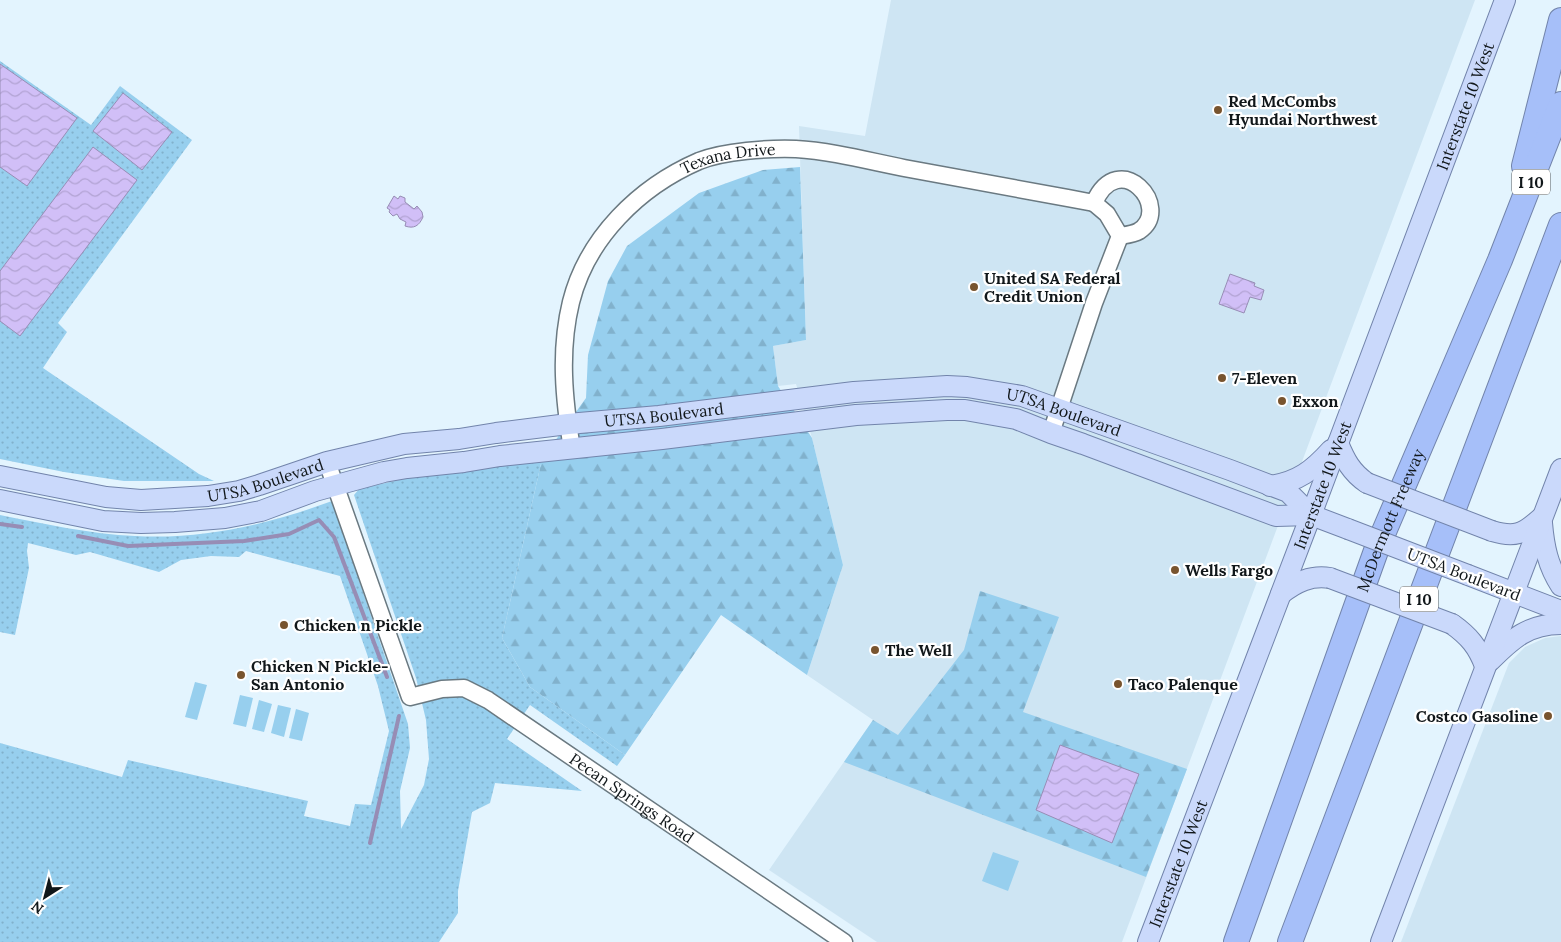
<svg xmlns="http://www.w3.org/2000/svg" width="1561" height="942" font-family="Lora,serif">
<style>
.built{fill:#cee5f3}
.green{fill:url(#green-dots)}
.forest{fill:url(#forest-firs)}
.pitch{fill:#97cfee}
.water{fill:url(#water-waves);stroke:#978db5}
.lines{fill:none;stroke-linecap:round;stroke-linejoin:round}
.stream{stroke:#978db5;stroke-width:4}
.minor-casing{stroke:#6a7981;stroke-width:19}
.major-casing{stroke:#7284ab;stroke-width:22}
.highway-casing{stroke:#7284ab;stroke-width:26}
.minor{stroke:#fff;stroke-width:16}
.major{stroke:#cad9fb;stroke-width:20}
.highway{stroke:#a6bff9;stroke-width:24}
.major-bridge-casing{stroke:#7284ab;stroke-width:22;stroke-linecap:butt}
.major-bridge{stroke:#cad9fb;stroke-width:20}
.poi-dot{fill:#78542e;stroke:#fff;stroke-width:2}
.labels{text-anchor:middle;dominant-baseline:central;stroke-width:4.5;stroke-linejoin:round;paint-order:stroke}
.shield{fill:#fff;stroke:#585d5f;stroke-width:1}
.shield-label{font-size:15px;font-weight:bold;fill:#11171a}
.poi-label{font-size:16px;font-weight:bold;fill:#11171a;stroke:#fff;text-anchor:start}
.street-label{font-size:16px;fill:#11171a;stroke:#fff}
</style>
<defs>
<pattern id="green-dots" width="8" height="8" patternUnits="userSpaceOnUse" patternTransform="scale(1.25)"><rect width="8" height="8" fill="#97cfee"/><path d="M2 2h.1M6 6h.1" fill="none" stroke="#81b1cc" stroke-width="1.8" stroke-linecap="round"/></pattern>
<pattern id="forest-firs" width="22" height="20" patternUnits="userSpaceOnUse" patternTransform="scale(1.25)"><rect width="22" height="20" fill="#97cfee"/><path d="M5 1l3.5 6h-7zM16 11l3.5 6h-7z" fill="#81b1cc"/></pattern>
<pattern id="water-waves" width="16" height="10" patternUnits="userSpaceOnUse" patternTransform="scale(1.25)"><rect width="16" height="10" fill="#d1bff7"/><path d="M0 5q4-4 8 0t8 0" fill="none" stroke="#b2a3d3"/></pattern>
</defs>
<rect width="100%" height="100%" fill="#e3f4fe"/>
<g class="built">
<polygon points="891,0 1475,0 1122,942 877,942 769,870 873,720 807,675 843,565 812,438 796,384 778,386 773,346 806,340 799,126 865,136"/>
<polygon points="1561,636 1561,942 1401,942 1509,663 1525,647 1545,638"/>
</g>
<g class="green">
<polygon points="0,61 91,125 120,86 192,140 58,323 67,332 43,368 199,474 214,481 124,481 64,472 0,459"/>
<path d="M542 459 502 638 530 687 625 755 617 766 530 705 507 739 582 791 495 783 490 803 472 812 458 891V913L439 942H0V743L122 777 128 760 308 801 304 816 350 826 355 804 371 805 389 731 378 686 340 576 246 551 239 557 211 556 181 560 159 572 90 552 76 555 28 543 27 551 29 568 15 635 0 632V515C45 524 90 534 135 536 202 540 270 524 332 501L408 724 410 748 400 791 401 829 424 785 429 759 426 720 416 678 354 495 359 489 421 475Z"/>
</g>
<g class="forest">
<polygon points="800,167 806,340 773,346 778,386 812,438 843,565 807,675 721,615 625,755 530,687 502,638 542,459 586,398 588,355 608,281 627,246 699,193 763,170"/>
<polygon points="980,591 1059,617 1023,712 1187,769 1146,877 844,762 873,720 898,735 964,650"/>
</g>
<g class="pitch">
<polygon points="195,682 207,685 197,720 185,717"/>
<polygon points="240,695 253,698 246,727 233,724"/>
<polygon points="259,700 272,704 264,732 252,729"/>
<polygon points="278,705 291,708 284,737 271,733"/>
<polygon points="296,709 309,713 302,741 289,738"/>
<polygon points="993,852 1019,861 1008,891 982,881"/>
</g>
<g class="water">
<polygon points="0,64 77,118 27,186 0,167"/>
<polygon points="123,93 172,132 142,170 93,131"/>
<polygon points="93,147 137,180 20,336 0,321 0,271"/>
<path d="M394 196 398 199 400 196 405 198V202L414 209 417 206 422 212 423 217C419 226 414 229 405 226L406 222 400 219 397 214 393 216 389 212 390 210 387 208Z"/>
<polygon points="1230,274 1255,283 1254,286 1264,290 1261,300 1250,297 1244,313 1219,304"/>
<polygon points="1060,745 1139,774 1112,843 1036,810"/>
</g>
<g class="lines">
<g class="stream">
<polyline points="0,524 22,527"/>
<polyline points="78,536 128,546 244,541 289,534 319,520 334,537 387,677"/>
<polyline points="370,843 399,716"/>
</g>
<g class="minor-casing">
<g id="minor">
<polyline points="1051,433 1094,303 1120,236 1107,214 1094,203"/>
<path id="s1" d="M572 449C564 400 559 351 571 302 587 238 639 187 699 161 724 151 769 148 796 149 832 151 869 161 904 168 968 180 1031 191 1094 203 1119 146 1174 208 1139 231 1134 234 1126 235 1120 236"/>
<path id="s2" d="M327 462 410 697 442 689 464 688 488 700 844 942"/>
</g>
</g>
<g class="major-casing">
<g id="major">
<path d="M1338 443C1345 460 1351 472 1367 483"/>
<path id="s3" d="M0 476 106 497 141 500 208 496 239 491 259 485 327 462 404 444 459 439 496 433 568 424 659 416 854 392 947 386 967 387 1022 396 1230 470 1288 492 1311 515 1348 529"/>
<path d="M1270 486C1298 482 1313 470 1331 450"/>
<polyline points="0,500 103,521 141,523 175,522 225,518 261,511 315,491 384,472 407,468 464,462 500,456 662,439 856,415 947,410 965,410 1016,419 1051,433 1083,444 1276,516 1311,515"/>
<path d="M1542 523C1544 547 1548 566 1561 586"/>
<path d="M1492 531C1515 538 1523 534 1541 518"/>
<polyline points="1468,575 1561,611"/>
<path d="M1281 594C1296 582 1311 575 1330 578"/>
<path d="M1452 624C1469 636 1478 647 1485 666"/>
<path d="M1490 661C1512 639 1528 624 1561 624"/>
<path id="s4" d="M1148 942 1311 515 1505 0"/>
<polyline points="1381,942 1561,469"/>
</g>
</g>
<g class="highway-casing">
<g id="highway">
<polyline points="1524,166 1561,20"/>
<path id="s5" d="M1236 942 1377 548 1500 260 1561 104"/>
<polyline points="1290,942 1561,225"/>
</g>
</g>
<use href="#minor" class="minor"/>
<use href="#major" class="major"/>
<use href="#highway" class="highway"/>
<g class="major-bridge-casing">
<g id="major-bridge">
<polyline points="1367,483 1492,531"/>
<polyline points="1348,529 1468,575"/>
<polyline points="1330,578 1452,624"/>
</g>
</g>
<use href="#major-bridge" class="major-bridge"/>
</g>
<g class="poi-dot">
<circle cx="1218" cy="110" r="5"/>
<circle cx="974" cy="287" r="5"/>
<circle cx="1222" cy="378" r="5"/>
<circle cx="1282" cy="401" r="5"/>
<circle cx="1175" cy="570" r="5"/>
<circle cx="284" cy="625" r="5"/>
<circle cx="875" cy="650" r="5"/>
<circle cx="241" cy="675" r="5"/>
<circle cx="1118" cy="684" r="5"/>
<circle cx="1548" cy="716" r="5"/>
</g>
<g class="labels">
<g class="shield">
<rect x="1512" y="169.5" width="38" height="25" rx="4"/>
<rect x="1400" y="586.5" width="38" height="25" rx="4"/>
</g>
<g class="shield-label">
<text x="1531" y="182">I 10</text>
<text x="1419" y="599">I 10</text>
</g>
<g class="poi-label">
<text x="1228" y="101">Red McCombs<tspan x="1228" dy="18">Hyundai Northwest</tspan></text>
<text x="984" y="278">United SA Federal<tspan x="984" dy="18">Credit Union</tspan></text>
<text x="1232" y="378">7-Eleven</text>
<text x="1292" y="401">Exxon</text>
<text x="1185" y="570">Wells Fargo</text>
<text x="294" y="625">Chicken n Pickle</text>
<text x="885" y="650">The Well</text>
<text x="251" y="666">Chicken N Pickle-<tspan x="251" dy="18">San Antonio</tspan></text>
<text x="1128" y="684">Taco Palenque</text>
<text x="1538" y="716" text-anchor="end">Costco Gasoline</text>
</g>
<g class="street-label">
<text stroke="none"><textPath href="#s4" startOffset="894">Interstate 10 West</textPath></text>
<text stroke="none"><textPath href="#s1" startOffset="374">Texana Drive</textPath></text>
<text stroke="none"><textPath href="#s3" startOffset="1080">UTSA Boulevard</textPath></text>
<text stroke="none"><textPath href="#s3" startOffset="675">UTSA Boulevard</textPath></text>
<text stroke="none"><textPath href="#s3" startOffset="270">UTSA Boulevard</textPath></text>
<text stroke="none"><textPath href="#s4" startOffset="489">Interstate 10 West</textPath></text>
<text stroke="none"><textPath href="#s5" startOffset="449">McDermott Freeway</textPath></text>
<text transform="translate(1464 574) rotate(21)">UTSA Boulevard</text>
<text stroke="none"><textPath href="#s2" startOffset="505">Pecan Springs Road</textPath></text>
<text stroke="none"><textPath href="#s4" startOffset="84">Interstate 10 West</textPath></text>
</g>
</g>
<g transform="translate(45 897) rotate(216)" stroke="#ffffff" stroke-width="4" paint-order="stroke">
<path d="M0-4L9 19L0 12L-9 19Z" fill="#11171a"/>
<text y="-8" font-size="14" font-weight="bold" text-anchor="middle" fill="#11171a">N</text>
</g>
</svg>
